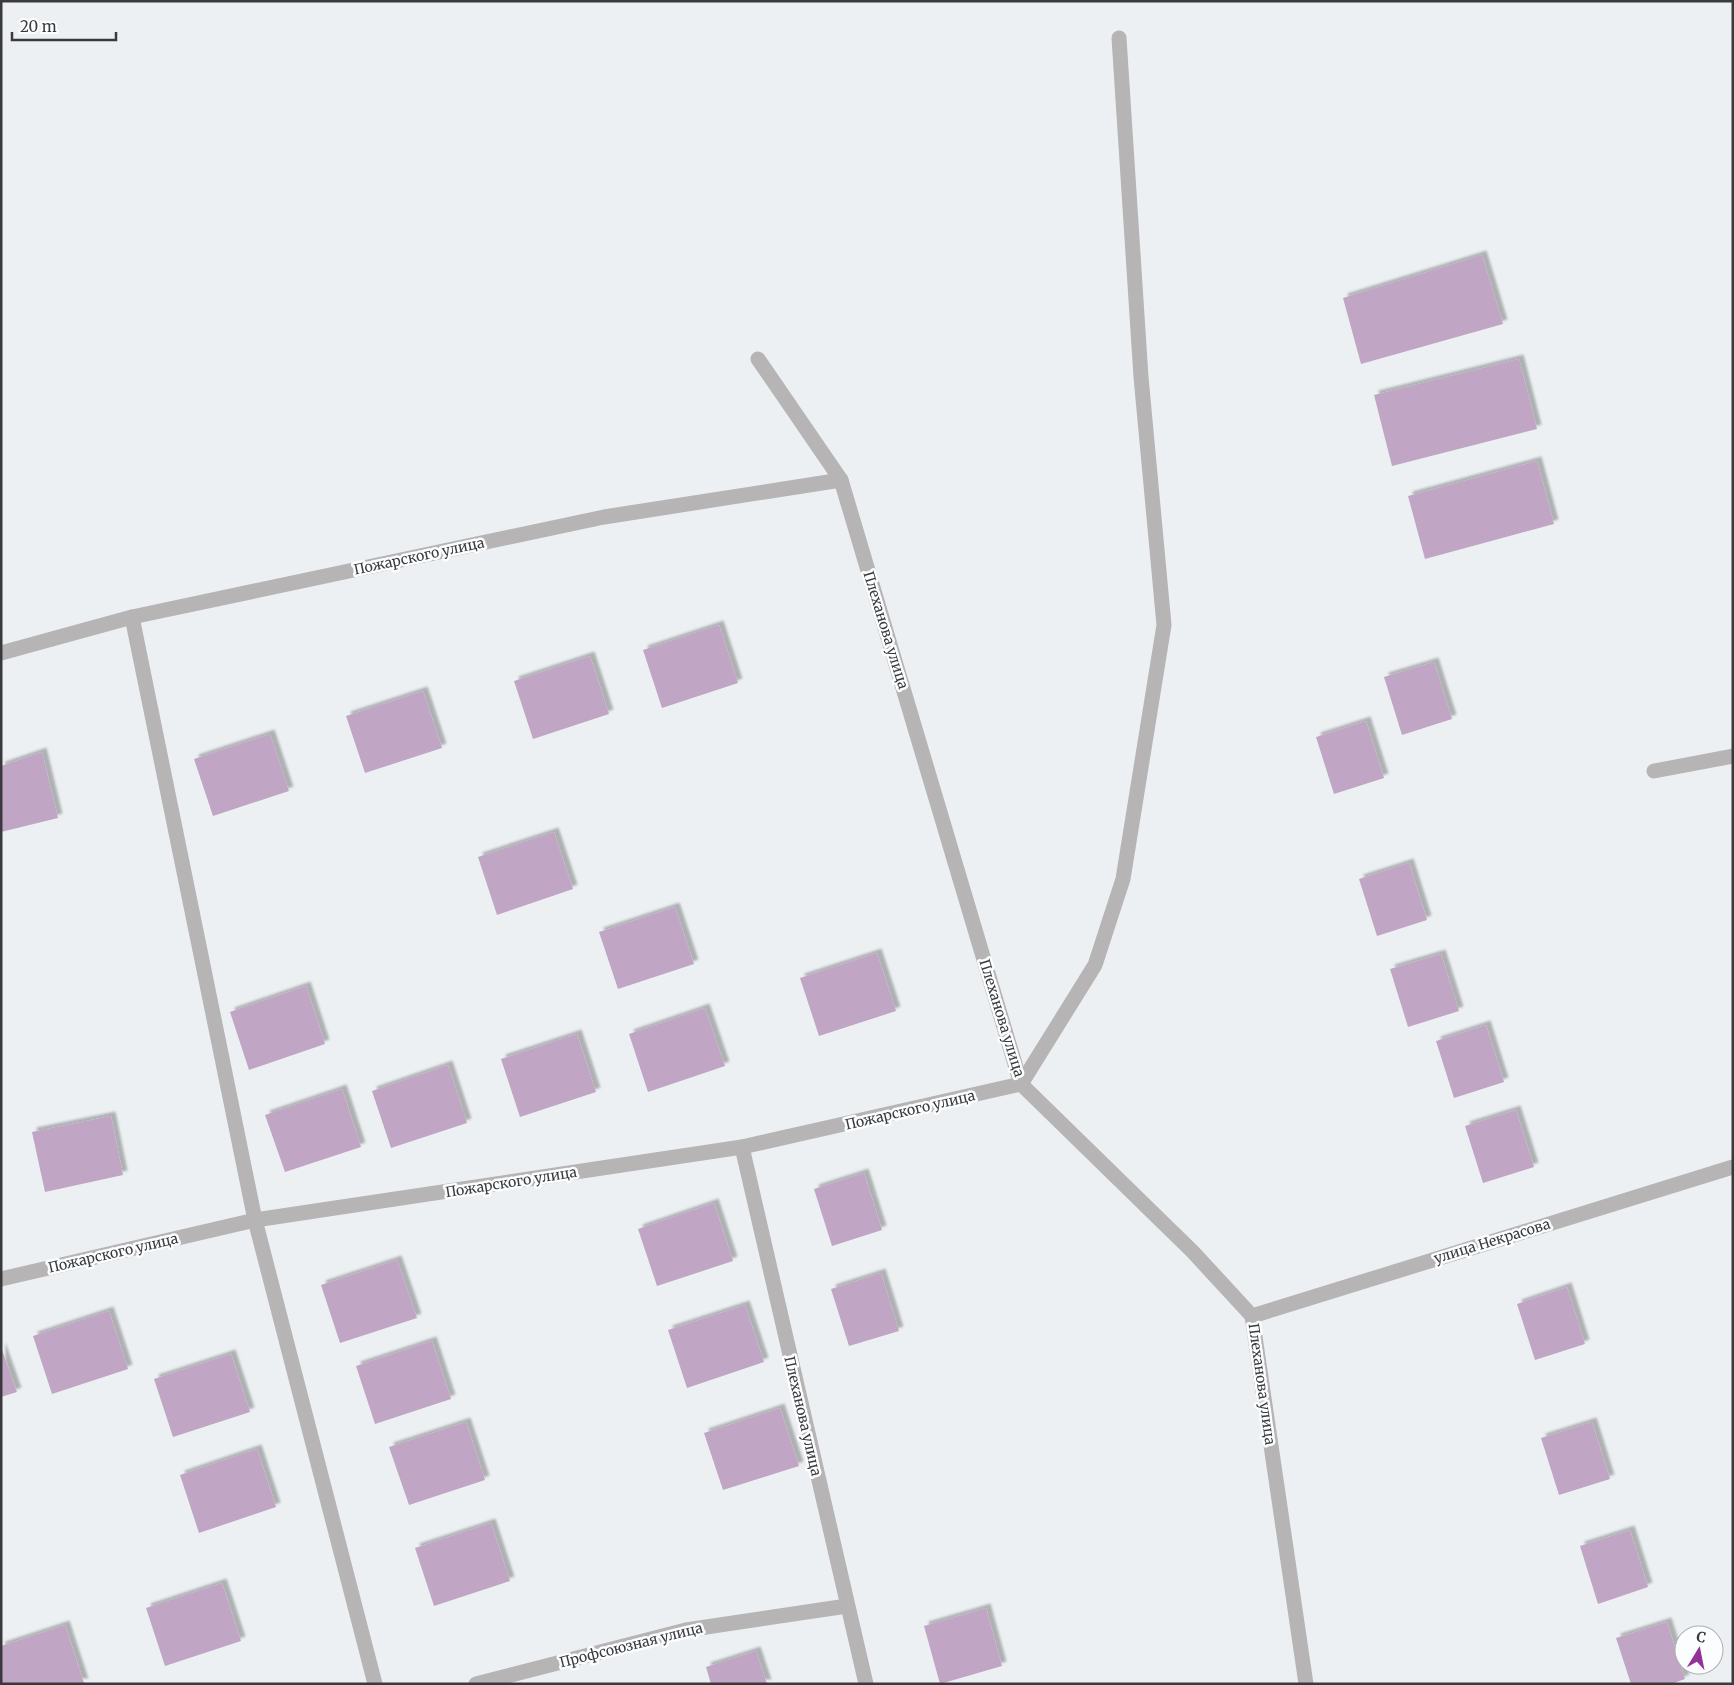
<svg xmlns="http://www.w3.org/2000/svg" width="1734" height="1685" font-family="Merriweather,serif">
<style>
.building{fill:#c0a6c4;filter:url(#shadow)}
.lines{fill:none;stroke-linecap:round;stroke-linejoin:round}
.lane{stroke:#b6b4b4;stroke-width:15}
.street{stroke:#b6b4b4;stroke-width:15}
.labels{text-anchor:middle;dominant-baseline:central;stroke-width:5;stroke-linejoin:round;paint-order:stroke}
.street-label{font-size:14px;fill:#3a3a3c;stroke:#fbfdff}
</style>
<defs>
<filter id="shadow"><feDropShadow dx="4.5" dy="-4.5" stdDeviation="1" flood-color="#0004"/></filter>
</defs>
<rect width="100%" height="100%" fill="#edf0f3"/>
<g class="building">
<polygon points="1482,255 1503,324 1361,364 1343,298"/>
<polygon points="1519,359 1537,429 1392,466 1374,395"/>
<polygon points="1537,461 1554,524 1425,559 1408,496"/>
<polygon points="719,625 738,683 662,708 643,650"/>
<polygon points="590,656 609,714 533,739 514,681"/>
<polygon points="1434,662 1452,719 1402,735 1384,677"/>
<polygon points="423,691 442,748 365,773 346,716"/>
<polygon points="1366,721 1384,778 1334,794 1316,737"/>
<polygon points="270,734 289,791 213,816 194,759"/>
<polygon points="42,752 58,818 1,832 1,766"/>
<polygon points="554,832 573,889 497,915 478,857"/>
<polygon points="1409,863 1427,920 1377,936 1359,879"/>
<polygon points="675,907 694,964 618,989 599,932"/>
<polygon points="877,953 896,1011 819,1036 800,978"/>
<polygon points="1441,954 1459,1011 1408,1027 1390,969"/>
<polygon points="306,986 325,1044 249,1070 230,1012"/>
<polygon points="705,1008 725,1066 648,1092 629,1034"/>
<polygon points="1486,1025 1504,1082 1454,1098 1436,1041"/>
<polygon points="577,1034 596,1092 520,1117 501,1059"/>
<polygon points="448,1065 467,1123 391,1148 372,1091"/>
<polygon points="342,1089 361,1147 285,1172 265,1115"/>
<polygon points="1516,1110 1534,1167 1483,1183 1465,1126"/>
<polygon points="111,1116 123,1175 45,1192 32,1132"/>
<polygon points="864,1173 882,1230 832,1246 814,1189"/>
<polygon points="714,1203 733,1261 657,1286 638,1229"/>
<polygon points="397,1260 417,1318 340,1343 321,1285"/>
<polygon points="881,1273 899,1331 849,1346 831,1289"/>
<polygon points="1567,1287 1585,1344 1535,1360 1517,1304"/>
<polygon points="745,1305 764,1362 687,1388 668,1330"/>
<polygon points="109,1311 128,1369 52,1394 33,1336"/>
<polygon points="432,1341 451,1399 375,1424 356,1366"/>
<polygon points="1,1347 17,1392 1,1397"/>
<polygon points="231,1354 250,1412 173,1437 154,1379"/>
<polygon points="780,1408 799,1466 723,1490 704,1433"/>
<polygon points="466,1422 485,1480 409,1505 389,1447"/>
<polygon points="1592,1422 1610,1479 1559,1495 1541,1438"/>
<polygon points="257,1449 276,1507 199,1533 180,1475"/>
<polygon points="491,1523 510,1581 434,1606 415,1548"/>
<polygon points="1630,1530 1648,1587 1598,1604 1580,1546"/>
<polygon points="222,1583 241,1641 165,1666 146,1608"/>
<polygon points="986,1608 1002,1666 940,1684 924,1626"/>
<polygon points="1667,1622 1685,1679 1671,1684 1631,1684 1616,1638"/>
<polygon points="65,1625 84,1683 1,1684 1,1646"/>
<polygon points="756,1651 767,1684 711,1684 706,1667"/>
</g>
<g class="lines">
<polyline class="lane" points="1021,1084 1095,965 1123,879 1164,625 1141,377 1119,38"/>
<g class="street">
<polyline points="758,359 841,480 1021,1084 1193,1252 1252,1316 1306,1684"/>
<polyline points="132,617 255,1220 375,1684"/>
<polyline points="1,653 132,617 604,517 841,480"/>
<polyline points="1654,771 1733,756"/>
<polyline points="742,1147 866,1684"/>
<polyline points="1,1279 255,1220 742,1147 1021,1084"/>
<polyline points="1252,1316 1733,1167"/>
<polyline points="476,1684 686,1630 847,1606"/>
</g>
</g>
<g class="labels">
<g class="street-label">
<text transform="translate(419 556) rotate(-12)">Пожарского улица</text>
<text transform="translate(886 630) rotate(73)">Плеханова улица</text>
<text transform="translate(1002 1018) rotate(73)">Плеханова улица</text>
<text transform="translate(910 1110) rotate(-13)">Пожарского улица</text>
<text transform="translate(511 1182) rotate(-9)">Пожарского улица</text>
<text transform="translate(1492 1241) rotate(-17)">улица Некрасова</text>
<text transform="translate(113 1253) rotate(-13)">Пожарского улица</text>
<text transform="translate(1262 1384) rotate(82)">Плеханова улица</text>
<text transform="translate(803 1416) rotate(77)">Плеханова улица</text>
<text transform="translate(631 1645) rotate(-14)">Профсоюзная улица</text>
</g>
</g>
<rect width="1734" height="1685" fill="none" stroke="#3a3a3c" stroke-width="5"/>
<g transform="translate(1699 1650) rotate(10)"><circle r="24" fill="#fbfdff" stroke="#aeafb1"/>
<path d="M0-4L9 19L0 12L-9 19Z" fill="#923198"/>
<text y="-8" font-size="14" font-weight="bold" text-anchor="middle" fill="#3a3a3c">С</text>
</g>
<path d="M12 32v8h104v-8" fill="none" stroke="#3a3a3c" stroke-width="2.5"/>
<text x="20" y="32" font-size="15" fill="#3a3a3c" stroke="#fbfdff" stroke-width="4" paint-order="stroke">20 m</text>
</svg>
